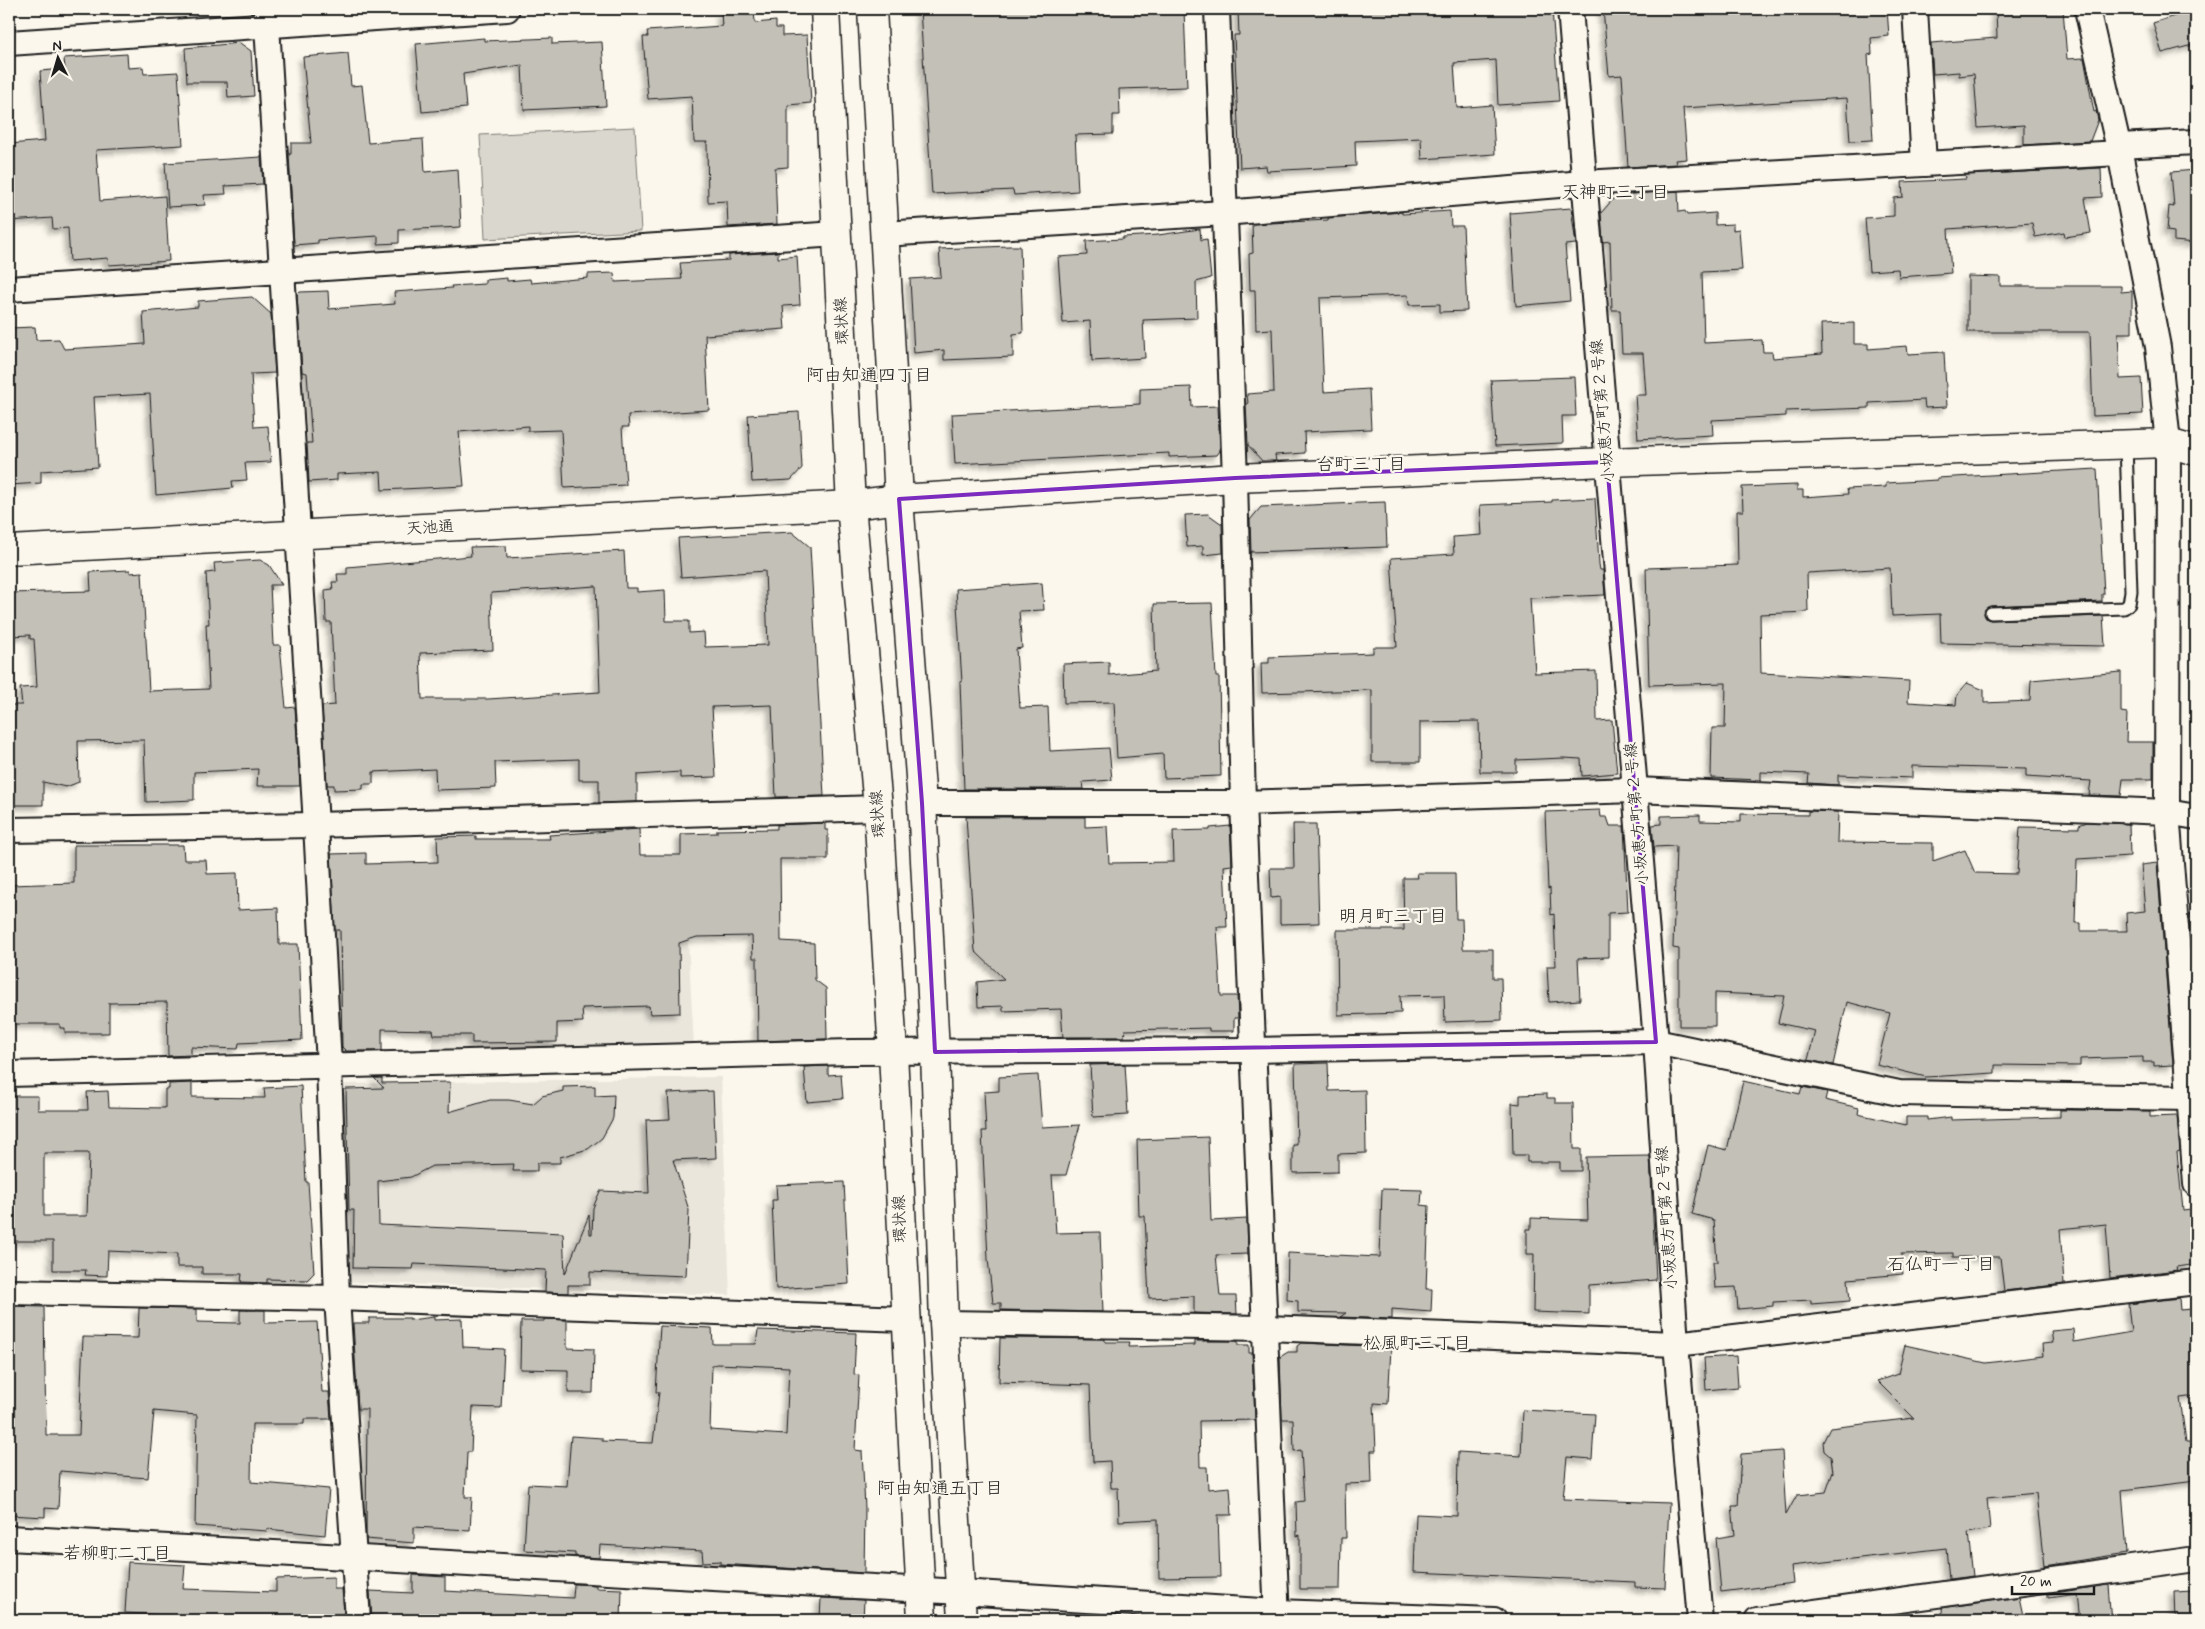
<svg xmlns="http://www.w3.org/2000/svg" width="2205" height="1629" font-family="Mynerve,'Klee One',sans-serif">
<style>
.built{fill:#eae6dc}
.green{fill:#dad7ce;stroke:#7b7a75}
.building{fill:#c3c0b8;stroke:#1c1c1c;fill-rule:evenodd;filter:url(#shadow)}
.lines{fill:none;stroke-linecap:round;stroke-linejoin:round}
.lane-casing{stroke:#1c1c1c;stroke-width:15}
.street-casing{stroke:#1c1c1c;stroke-width:28}
.secondary-casing{stroke:#1c1c1c;stroke-width:31}
.primary-casing{stroke:#1c1c1c;stroke-width:31}
.lane{stroke:#fbf7ec;stroke-width:11}
.street{stroke:#fbf7ec;stroke-width:24}
.secondary{stroke:#fbf7ec;stroke-width:28}
.primary{stroke:#fbf7ec;stroke-width:28}
.marked{fill:none;stroke:#7b2cbf;stroke-width:4;stroke-linejoin:round}
.labels{text-anchor:middle;dominant-baseline:central;stroke-width:4.5;stroke-linejoin:round;paint-order:stroke}
.street-label{font-size:16px;fill:#1c1c1c;stroke:#fbf7ec}
.neighbourhood-label{font-size:18px;fill:#1c1c1c;stroke:#fbf7ec}
</style>
<defs>
<filter id="shadow"><feDropShadow dx="-4.5" dy="4.5" stdDeviation="2.5" flood-color="#0004"/></filter>
</defs>
<rect width="100%" height="100%" fill="#fbf7ec"/>
<filter id="ink" filterUnits="userSpaceOnUse"><feTurbulence type="fractalNoise" baseFrequency=".02" numOctaves="2"/><feDisplacementMap in="SourceGraphic" scale="10" xChannelSelector="R" yChannelSelector="G"/><feConvolveMatrix kernelMatrix="1 2 1 2 8 2 1 2 1" color-interpolation-filters="sRGB"/></filter>
<g filter="url(#ink)">
<g class="built">
<polygon points="688,941 694,1046 433,1050 432,945 544,945"/>
<polygon points="721,1077 730,1295 349,1282 341,1183 339,1091 345,1084"/>
</g>
<polygon class="green" points="635,127 641,231 485,239 480,135"/>
<g class="building">
<polygon points="920,9 1184,9 1187,87 1119,89 1120,115 1113,115 1113,134 1075,135 1078,191 1014,195 1013,190 932,194"/>
<polygon points="1238,9 1552,9 1559,101 1498,105 1496,60 1454,63 1457,108 1492,105 1495,154 1422,159 1421,138 1355,141 1356,166 1267,171 1266,166 1240,168 1234,35 1239,35"/>
<polygon points="1603,9 1887,9 1889,36 1871,38 1872,54 1868,55 1873,140 1850,141 1847,98 1683,108 1687,159 1675,160 1676,164 1628,167 1622,75 1609,76"/>
<polygon points="1996,9 2063,9 2067,59 2084,58 2094,112 2096,111 2098,120 2090,141 2024,145 2024,125 1978,128 1974,74 1959,76 1959,72 1933,74 1931,43 1997,38"/>
<polygon points="2196,9 2196,44 2162,53 2153,23"/>
<polygon points="754,10 755,23 776,21 776,28 782,28 782,36 807,35 811,103 788,105 788,167 775,168 777,224 728,227 727,201 708,202 707,142 694,142 692,96 648,99 643,37 648,37 647,31 722,26 721,13"/>
<polygon points="484,38 484,41 552,38 552,44 602,42 606,106 524,110 522,65 463,74 466,108 422,112 416,44"/>
<polygon points="240,43 251,51 254,96 228,98 227,82 187,82 185,48"/>
<polygon points="348,53 351,86 362,85 368,143 423,139 425,172 458,169 461,227 399,230 399,243 378,244 378,236 318,240 318,243 294,245 289,154 291,154 291,143 311,143 303,57"/>
<polygon points="127,54 128,68 143,67 144,74 178,72 183,145 96,150 100,201 165,196 169,261 109,265 108,258 70,261 68,228 53,229 52,218 9,221 9,144 45,141 40,71 65,69 64,58"/>
<polygon points="261,157 263,184 225,186 226,194 204,195 205,205 168,207 165,163"/>
<polygon points="2101,168 2102,197 2085,198 2091,233 2065,237 2064,232 2035,237 2032,223 1948,229 1951,273 1899,277 1898,269 1869,271 1865,218 1894,216 1894,198 1903,197 1902,182 1966,179 1965,175"/>
<polygon points="2196,170 2196,243 2174,241 2174,232 2167,231 2169,206 2174,207 2171,172"/>
<polygon points="1678,191 1679,212 1685,211 1687,215 1715,213 1715,225 1733,224 1733,230 1739,229 1742,270 1702,272 1704,343 1762,340 1763,352 1772,352 1773,358 1822,354 1821,324 1854,323 1854,344 1868,344 1868,349 1907,346 1908,354 1944,352 1947,407 1925,408 1924,400 1869,403 1869,408 1786,411 1786,416 1712,420 1713,435 1638,439 1635,395 1646,395 1643,353 1622,353 1620,310 1612,310 1610,241 1603,242 1601,213 1614,198 1630,198 1629,194"/>
<polygon points="1571,208 1576,244 1565,245 1570,301 1516,306 1510,213"/>
<polygon points="1450,211 1451,226 1463,226 1467,311 1440,312 1440,304 1409,305 1408,295 1320,298 1324,392 1369,389 1371,429 1304,432 1305,453 1275,455 1276,461 1262,461 1248,445 1246,404 1248,404 1247,394 1274,392 1272,329 1256,330 1255,290 1250,290 1249,254 1253,253 1252,224 1328,220 1328,218 1402,212 1402,214"/>
<polygon points="1200,229 1201,240 1207,239 1211,278 1196,282 1197,318 1143,320 1145,358 1092,361 1090,321 1063,323 1058,257 1087,255 1086,241 1123,239 1123,237 1158,235"/>
<polygon points="1009,246 1020,246 1023,333 1013,334 1013,357 944,360 944,350 914,353 910,279 941,277 939,249"/>
<polygon points="778,252 778,258 797,256 800,305 783,306 785,329 705,335 709,410 628,415 629,427 622,427 626,485 564,488 561,430 528,431 528,426 459,432 464,486 382,490 381,472 337,474 337,480 309,482 307,443 312,443 307,373 302,372 297,295 300,292 328,291 329,309 395,304 394,292 452,288 451,286 485,284 485,280 507,278 507,281 530,279 531,283 588,278 588,274 614,273 615,282 682,279 680,263 729,260 729,255"/>
<polygon points="1968,276 2000,277 2000,286 2121,286 2121,292 2132,291 2132,333 2118,333 2120,379 2141,378 2143,414 2093,416 2090,332 1968,332"/>
<polygon points="252,297 271,314 275,373 251,374 254,427 268,426 271,462 245,463 247,480 232,481 233,488 156,495 150,394 94,397 98,467 41,471 41,483 9,485 9,328 35,327 36,340 59,339 64,349 145,344 143,312 198,307 198,301"/>
<polygon points="1574,377 1576,416 1562,416 1563,443 1495,446 1491,380"/>
<polygon points="1191,387 1192,407 1218,406 1220,451 1217,455 1169,457 1169,453 955,464 952,414 1140,404 1140,389"/>
<polygon points="799,412 802,468 791,480 752,482 748,415"/>
<polygon points="2097,469 2104,594 2102,594 2102,601 1991,606 1985,609 1984,614 1987,619 1991,620 2103,616 2105,646 1941,643 1940,614 1892,616 1890,568 1807,573 1808,612 1760,614 1761,673 1909,681 1908,702 1956,705 1957,695 1967,683 1984,690 1984,703 2030,701 2031,680 2121,672 2121,712 2127,713 2126,742 2153,742 2153,779 2123,779 2121,796 2089,795 2091,781 2026,777 2026,769 1912,766 1912,778 1838,775 1838,785 1808,783 1809,774 1761,772 1761,780 1711,778 1712,728 1725,728 1726,683 1649,685 1646,568 1738,565 1737,511 1743,511 1742,487 1797,485 1797,490 1803,490 1803,497 1848,494 1847,489 1886,487 1886,483 1937,480 1937,478"/>
<polygon points="1595,498 1599,564 1600,570 1603,570 1605,595 1530,598 1535,673 1596,671 1597,721 1612,720 1617,773 1582,776 1581,759 1564,758 1516,760 1516,772 1480,772 1479,721 1420,722 1420,762 1372,762 1372,690 1262,693 1261,663 1269,663 1269,657 1373,653 1373,647 1397,647 1391,558 1454,554 1453,537 1482,535 1480,505 1552,502 1552,500"/>
<polygon points="1385,502 1387,547 1251,552 1250,520 1261,507"/>
<polygon points="1208,514 1222,524 1223,553 1203,555 1203,546 1187,547 1185,515"/>
<path d="M792 532 810 547 824 796 776 797 772 705 712 707 716 777 680 778V772L637 775V802L599 803V780H579V759L495 762 496 788 436 790 435 769 373 772V784H363V789L334 790V785H327L322 706 335 705 331 622H326L325 590 333 589 332 582H338L337 574H347V567L471 556 470 547 506 546 507 558 624 551 626 588H637V592L665 590 666 621H689V633L704 632 705 647 768 645 765 571 681 577 678 538ZM596 586 600 692 488 699H422L420 653 493 650 491 593Z"/>
<polygon points="260,560 269,565 282,585 270,585 273,645 280,645 286,708 295,707 300,786 257,786 258,769 194,772 194,800 146,802 144,740 78,741 79,782 66,787 43,782 43,805 9,805 9,705 22,705 20,688 37,687 34,639 30,639 30,635 9,636 9,593 91,591 90,572 130,570 130,573 142,572 149,691 209,689 206,624 209,624 206,573 215,572 214,563"/>
<polygon points="1042,583 1044,610 1019,611 1022,648 1016,649 1020,708 1048,707 1050,751 1109,748 1112,780 1083,782 1084,789 964,789 960,682 962,682 956,589"/>
<polygon points="1212,603 1216,677 1219,677 1221,776 1164,778 1163,754 1117,758 1114,702 1064,703 1063,664 1109,662 1109,675 1156,671 1154,604"/>
<polygon points="1600,810 1601,817 1607,817 1610,826 1624,826 1628,912 1608,913 1608,957 1578,958 1580,1000 1549,1002 1547,966 1556,966 1554,914 1551,915 1550,888 1548,889 1545,812"/>
<polygon points="1808,811 1838,812 1837,842 1933,843 1933,861 1965,850 1975,873 2017,874 2020,827 2079,828 2079,825 2087,822 2129,824 2130,856 2077,859 2075,923 2081,923 2081,931 2127,931 2126,913 2145,911 2141,865 2157,863 2173,1065 2154,1066 2154,1062 2143,1062 2143,1057 2080,1059 2080,1066 1995,1065 1995,1073 1926,1077 1877,1065 1890,1013 1847,1002 1833,1065 1808,1060 1815,1031 1778,1023 1784,996 1715,993 1715,1026 1679,1026 1679,949 1673,948 1676,846 1654,847 1652,825 1661,824 1661,816 1700,815 1700,821 1741,822 1741,814 1808,815"/>
<polygon points="966,817 1085,817 1085,827 1107,826 1109,863 1174,862 1173,831 1210,830 1210,828 1230,826 1232,865 1224,866 1227,927 1217,927 1221,996 1237,996 1238,1018 1234,1018 1234,1031 1209,1031 1209,1028 1125,1030 1124,1037 1063,1037 1061,1009 1003,1011 1003,1006 978,1007 977,982 1004,979 975,951"/>
<polygon points="825,823 825,830 828,830 828,859 780,859 781,941 814,943 815,980 826,988 827,1039 758,1041 757,958 753,958 752,936 697,937 679,943 680,1013 650,1014 649,1006 582,1008 583,1022 557,1023 557,1042 472,1043 472,1035 434,1035 433,1030 382,1029 382,1051 346,1051 342,1047 340,930 335,930 331,854 366,853 366,864 438,862 437,837 476,836 476,839 550,839 549,835 639,829 640,855 681,855 681,834 717,833 717,830 777,829 777,825"/>
<polygon points="1293,824 1316,824 1319,923 1280,924 1280,897 1271,898 1270,868 1294,868"/>
<polygon points="74,845 183,845 184,860 206,860 207,874 237,873 238,910 278,908 279,944 298,944 302,1040 239,1043 238,1049 191,1047 191,1055 168,1056 167,1002 109,1003 109,1033 65,1033 65,1028 60,1028 60,1024 9,1024 9,885 74,883"/>
<polygon points="1417,873 1455,873 1456,919 1462,919 1463,949 1493,949 1493,978 1501,978 1502,1020 1445,1022 1444,995 1400,996 1401,1013 1338,1015 1337,930 1404,930 1403,878 1418,878"/>
<polygon points="2189,914 2196,914 2195,991"/>
<polygon points="1328,1063 1329,1091 1365,1090 1366,1153 1338,1154 1338,1172 1293,1173 1293,1145 1297,1145 1295,1064"/>
<polygon points="1125,1064 1128,1115 1093,1117 1090,1065"/>
<polygon points="828,1066 828,1075 841,1074 843,1099 807,1102 804,1067"/>
<polygon points="1038,1075 1042,1127 1080,1125 1066,1175 1052,1175 1056,1233 1100,1232 1103,1312 1001,1310 1001,1303 993,1303 988,1259 982,1131 986,1131 984,1092 999,1091 999,1077"/>
<polygon points="374,1078 382,1078 382,1083 450,1082 449,1112 490,1100 509,1100 533,1104 542,1096 563,1091 563,1087 595,1086 595,1096 614,1095 613,1118 602,1138 588,1149 560,1157 560,1163 537,1163 537,1171 513,1171 514,1164 432,1166 411,1177 378,1181 379,1225 563,1233 565,1274 589,1215 590,1234 592,1234 593,1208 600,1191 649,1193 646,1120 670,1119 668,1093 713,1091 716,1158 673,1160 689,1210 686,1276 590,1272 590,1285 568,1285 568,1293 545,1292 546,1270 414,1264 413,1269 353,1268 354,1210 349,1210 346,1089 384,1088"/>
<polygon points="1743,1081 1800,1094 1802,1087 1827,1092 1825,1100 1859,1108 1858,1114 1906,1125 1906,1117 1927,1117 1927,1120 1951,1117 1951,1120 2060,1117 2060,1110 2072,1110 2150,1111 2150,1117 2177,1116 2180,1151 2177,1152 2183,1210 2191,1209 2194,1241 2189,1241 2192,1265 2176,1267 2177,1270 2110,1278 2106,1224 2060,1229 2064,1284 2004,1291 2000,1257 1953,1257 1953,1253 1901,1254 1903,1274 1848,1279 1850,1301 1811,1304 1811,1300 1773,1302 1773,1306 1738,1309 1736,1287 1715,1288 1713,1262 1717,1262 1714,1220 1692,1214 1708,1145 1727,1150"/>
<path d="M192 1083V1097L265 1098 264 1088 301 1086 306 1182H308L314 1273 307 1280 267 1279V1283L241 1282 242 1274H202V1267H177V1254L108 1251 107 1276 85 1275 86 1270H53V1241H9V1096H38V1110H88L87 1092 108 1091 109 1107 165 1108V1089H169V1084ZM44 1153H89L87 1216H44Z"/>
<polygon points="1547,1094 1547,1098 1555,1098 1555,1103 1573,1103 1574,1149 1581,1149 1581,1171 1560,1171 1560,1162 1527,1162 1527,1155 1513,1155 1512,1103 1520,1104 1520,1095"/>
<polygon points="1208,1137 1211,1221 1247,1219 1248,1254 1216,1255 1220,1296 1236,1296 1237,1314 1194,1313 1194,1296 1149,1298 1145,1216 1139,1216 1137,1140"/>
<polygon points="1650,1156 1656,1280 1589,1285 1589,1314 1533,1312 1534,1254 1527,1254 1527,1229 1531,1229 1531,1218 1588,1220 1586,1157"/>
<polygon points="844,1182 849,1284 776,1289 772,1200 777,1200 776,1185"/>
<polygon points="1382,1189 1422,1190 1421,1205 1429,1206 1426,1289 1432,1289 1431,1312 1392,1309 1392,1319 1340,1317 1346,1313 1298,1312 1298,1301 1287,1300 1288,1253 1380,1257"/>
<polygon points="2179,1298 2180,1310 2192,1309 2193,1316 2196,1316 2196,1396 2180,1398 2186,1442 2196,1442 2196,1481 2122,1490 2127,1553 2044,1566 2036,1493 1987,1498 1990,1529 1968,1533 1973,1576 1949,1579 1946,1548 1791,1566 1793,1583 1721,1592 1716,1538 1735,1535 1732,1506 1738,1506 1741,1454 1782,1451 1786,1515 1797,1495 1826,1492 1833,1472 1831,1457 1824,1451 1823,1442 1830,1428 1914,1418 1877,1381 1898,1374 1905,1345 1986,1363 2043,1356 2042,1344 2053,1343 2051,1331 2073,1329 2074,1342 2131,1332 2128,1304"/>
<polygon points="9,1306 44,1307 46,1435 79,1435 83,1337 138,1338 139,1308 197,1309 197,1322 240,1323 240,1310 265,1310 265,1323 317,1322 322,1392 329,1392 331,1419 304,1419 304,1424 252,1424 251,1482 329,1489 325,1535 267,1529 267,1531 195,1526 197,1415 154,1411 148,1478 60,1471 58,1509 45,1508 45,1517 9,1515"/>
<polygon points="434,1317 434,1320 462,1319 463,1347 504,1349 501,1408 473,1407 471,1452 467,1452 465,1497 472,1497 470,1530 414,1527 414,1543 366,1539 367,1409 358,1409 353,1323 369,1323 369,1318 410,1318 410,1320"/>
<polygon points="544,1319 567,1320 567,1348 594,1349 593,1393 568,1393 568,1370 520,1369 521,1321 544,1321"/>
<path d="M660 1326 712 1328 713 1344H756L758 1330 856 1333 854 1374 859 1375 855 1450 862 1451 865 1508 864 1573 720 1564V1561L703 1562 702 1551 600 1545 599 1558 575 1556V1553L524 1550 528 1484 567 1486 571 1436 602 1438V1441L653 1443 659 1392H656ZM717 1364 789 1367 786 1435 710 1430 712 1365Z"/>
<polygon points="1000,1338 1105,1339 1105,1342 1130,1342 1129,1347 1195,1345 1195,1341 1238,1341 1238,1345 1249,1345 1249,1353 1252,1353 1255,1420 1199,1421 1200,1467 1207,1467 1208,1489 1230,1487 1232,1515 1218,1515 1220,1577 1159,1578 1158,1519 1119,1521 1118,1488 1111,1488 1110,1461 1093,1462 1090,1385 999,1382"/>
<polygon points="1301,1343 1391,1347 1388,1404 1374,1403 1376,1451 1371,1451 1372,1483 1345,1484 1346,1538 1341,1538 1340,1589 1300,1589 1300,1535 1297,1536 1296,1502 1304,1501 1301,1450 1294,1451 1293,1419 1282,1419 1280,1357 1288,1352 1297,1352 1297,1346"/>
<polygon points="1736,1356 1738,1387 1706,1390 1704,1358"/>
<polygon points="1523,1410 1595,1414 1592,1459 1567,1457 1563,1499 1669,1503 1665,1588 1635,1587 1635,1582 1414,1572 1416,1514 1457,1516 1458,1452 1521,1456"/>
<polygon points="128,1562 185,1565 183,1589 276,1592 276,1579 334,1577 334,1589 342,1589 344,1614 313,1615 312,1620 169,1620 170,1615 125,1613"/>
<polygon points="413,1575 445,1577 445,1591 573,1598 574,1584 596,1585 596,1588 622,1589 621,1620 372,1620 370,1591 413,1593"/>
<polygon points="2108,1585 2111,1620 2080,1620 2077,1594 2048,1598 2048,1594"/>
<polygon points="2195,1590 2196,1620 2175,1620 2174,1591"/>
<polygon points="2019,1597 2024,1620 1943,1620 1942,1608"/>
<polygon points="821,1598 864,1600 863,1620 820,1620"/>
</g>
<g class="lines">
<g class="lane-casing">
<polyline id="lane" points="1991,613 2124,608 2129,604 2131,591 2126,445"/>
</g>
<g class="street-casing">
<g id="street">
<polyline points="266,9 316,825 329,1065 337,1298 358,1620"/>
<polyline points="1217,9 1235,478 1243,803 1277,1620"/>
<polyline points="1570,9 1656,1042 1676,1344 1700,1620"/>
<polyline points="1915,9 1924,164"/>
<polyline points="2087,9 2120,153 2158,347 2168,443 2167,812 2196,1184"/>
<polyline points="9,43 507,9"/>
<polyline points="2119,146 2196,142"/>
<polyline points="883,234 1224,213 1583,183 2120,153"/>
<polyline points="9,289 837,234"/>
<polyline points="922,803 1243,803 1635,790 2167,812 2196,817"/>
<polyline points="9,830 316,825 878,808"/>
<polyline points="9,1074 851,1052 1253,1050 1656,1042 1899,1093 2188,1098"/>
<polyline points="9,1292 337,1298 905,1319"/>
<polyline points="944,1323 1266,1328 1676,1344 2196,1282"/>
<polyline points="9,1538 961,1592 1277,1612 1494,1620"/>
<polyline points="1757,1620 2196,1559"/>
</g>
</g>
<g class="secondary-casing">
<polyline id="secondary" points="9,550 851,505 899,499 1235,478 1607,462 2168,443 2196,451"/>
</g>
<g class="primary-casing">
<g id="primary">
<polyline points="825,9 851,505 878,808 893,1053 922,1620"/>
<polyline points="872,9 899,499 922,803 935,1052 944,1323 962,1620"/>
</g>
</g>
<use href="#lane" class="lane"/>
<use href="#street" class="street"/>
<use href="#secondary" class="secondary"/>
<use href="#primary" class="primary"/>
</g>
</g>
<path class="marked" d="M1607 462 1656 1042 935 1052 922 803 899 499 1235 478Z"/>
<g class="labels">
<g class="street-label">
<text transform="translate(842 321) rotate(-93)">環状線</text>
<text transform="translate(1603 411) rotate(-95)">小坂恵方町第２号線</text>
<text transform="translate(430 528) rotate(-3)">天池通</text>
<text transform="translate(878 814) rotate(-94)">環状線</text>
<text transform="translate(1637 814) rotate(-95)">小坂恵方町第２号線</text>
<text transform="translate(1667 1218) rotate(-94)">小坂恵方町第２号線</text>
<text transform="translate(900 1219) rotate(-92)">環状線</text>
</g>
<g class="neighbourhood-label">
<text x="1615" y="193">天神町三丁目</text>
<text x="869" y="376">阿由知通四丁目</text>
<text x="1361" y="465">台町三丁目</text>
<text x="1393" y="917">明月町三丁目</text>
<text x="1941" y="1265">石仏町一丁目</text>
<text x="1417" y="1344">松風町三丁目</text>
<text x="940" y="1489">阿由知通五丁目</text>
<text x="117" y="1554">若柳町二丁目</text>
</g>
</g>
<rect width="2205" height="1629" fill="none" stroke="#fbf7ec" stroke-width="30"/>
<rect x="15" y="15" width="2175" height="1599" fill="none" stroke="#1c1c1c" stroke-width="2" filter="url(#ink)"/>
<g transform="translate(58 58) rotate(355)" stroke="#fbf7ec" stroke-width="4" paint-order="stroke">
<path d="M0-4L9 19L0 12L-9 19Z" fill="#1c1c1c"/>
<text y="-8" font-size="14" font-weight="bold" text-anchor="middle" fill="#1c1c1c">N</text>
</g>
<path d="M2012 1586v8h82v-8" fill="none" stroke="#1c1c1c" stroke-width="2.5"/>
<text x="2020" y="1586" font-size="15" fill="#1c1c1c" stroke="#fbf7ec" stroke-width="4" paint-order="stroke">20 m</text>
</svg>
